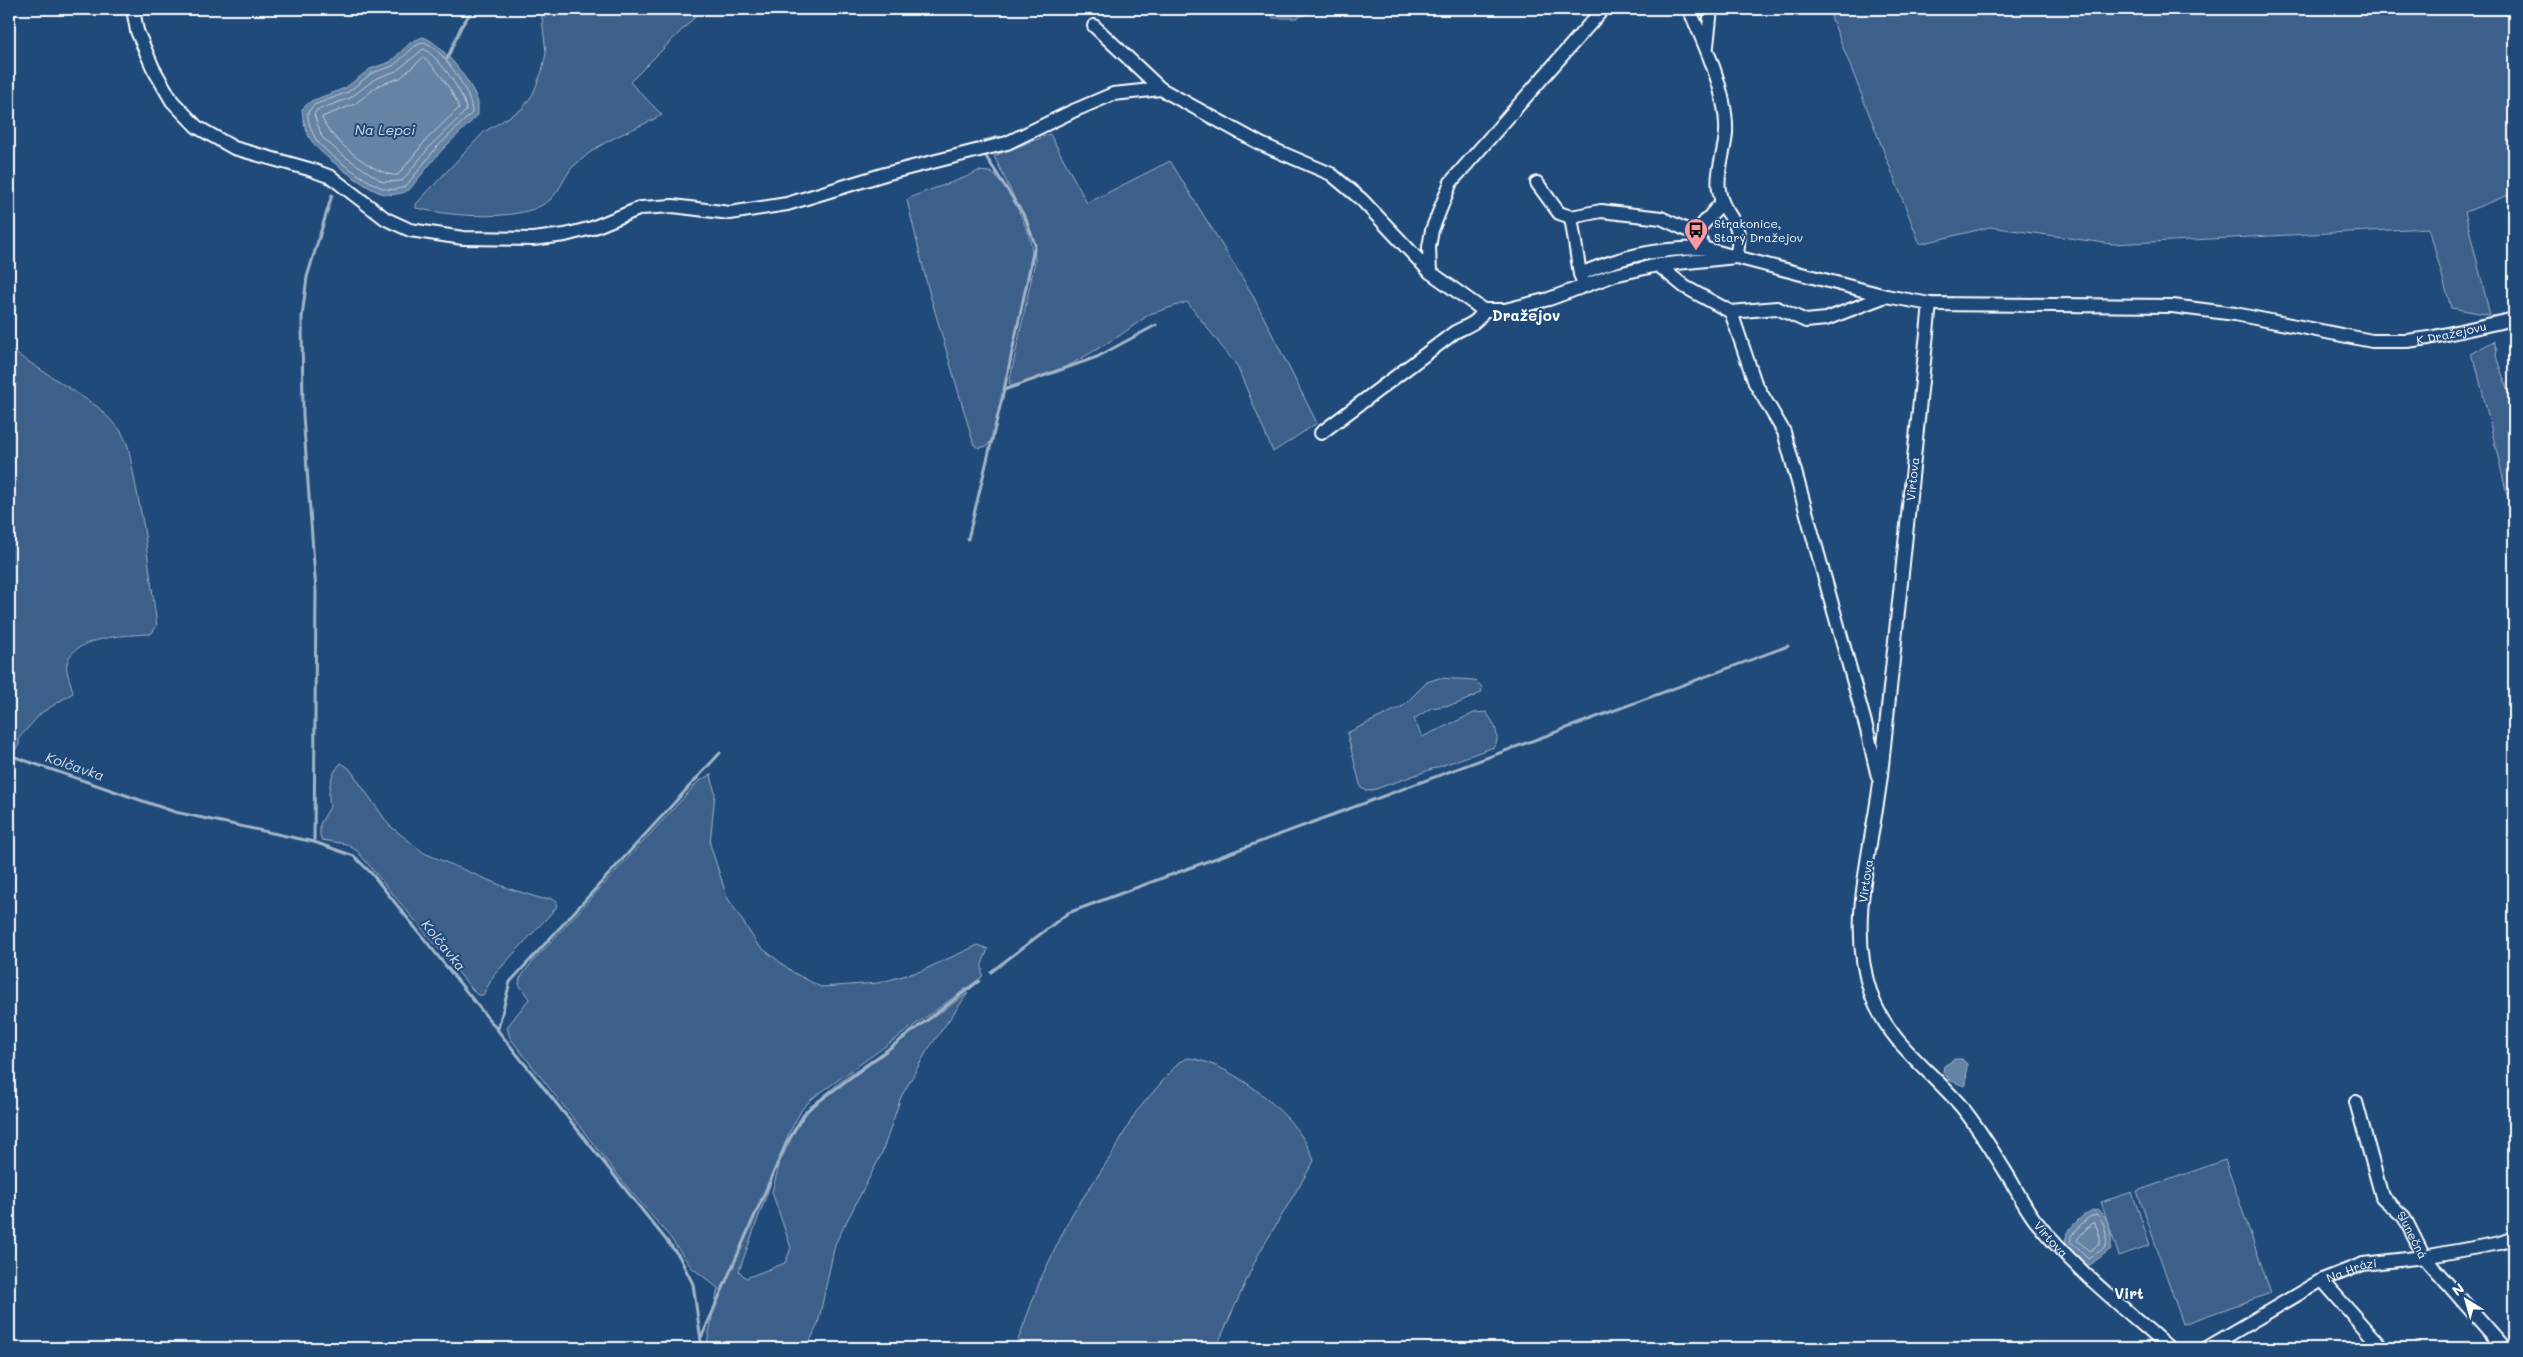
<svg xmlns="http://www.w3.org/2000/svg" width="2523" height="1357" font-family="Mali,sans-serif">
<style>
.green{fill:#3c618b;stroke:#9eb0c5}
.water{fill:#6583a4;stroke:#a3b5c8}
.lines{fill:none;stroke-linecap:round;stroke-linejoin:round}
.shore{stroke:#c1cddb;stroke-width:1}
.stream{stroke:#a3b5c8;stroke-width:3}
.minor-casing{stroke:#fff;stroke-width:16}
.minor{stroke:#1f4a7a;stroke-width:12}
.labels{text-anchor:middle;dominant-baseline:central;stroke-width:4;stroke-linejoin:round;paint-order:stroke}
.poi-label{font-size:12px;fill:#fff;stroke:#1f4a7a;text-anchor:start}
.street-label{font-size:12px;fill:#fff;stroke:#1f4a7a}
.water-label{font-size:14px;font-style:italic;fill:#d8e0e8;stroke:#1f4a7a}
.quarter-label{font-size:15px;font-weight:bold;fill:#fff;stroke:#1f4a7a}
</style>
<rect width="100%" height="100%" fill="#1f4a7a"/>
<filter id="ink" filterUnits="userSpaceOnUse"><feTurbulence type="fractalNoise" baseFrequency=".02" numOctaves="2"/><feDisplacementMap in="SourceGraphic" scale="10" xChannelSelector="R" yChannelSelector="G"/><feConvolveMatrix kernelMatrix="1 2 1 2 8 2 1 2 1" color-interpolation-filters="sRGB"/></filter>
<g filter="url(#ink)">
<g class="green">
<path d="M541 9H685L695 17 630 82 662 115C638 128 610 137 588 154 583 159 576 163 571 169 564 178 560 190 552 198 527 224 448 216 416 208V204L484 132 522 109 533 94 542 71 546 53Z"/>
<polygon points="1268,9 1319,9 1296,18 1273,18"/>
<polygon points="1828,9 2514,9 2514,193 2465,212 2490,315 2451,308 2429,228 2112,244 1990,227 1920,244"/>
<polygon points="1050,134 1087,203 1170,161 1251,292 1317,423 1273,452 1237,366 1187,302 1150,314 1119,336 1072,364 1014,386 1009,384 1035,261 1034,239 994,156"/>
<path d="M978 171 990 172C1007 181 1032 233 1032 252L1006 385 992 439 987 446 979 448 974 445 928 288 907 200C912 194 965 180 978 171Z"/>
<polygon points="2494,341 2497,350 2496,356 2514,409 2514,524 2476,365 2470,354"/>
<path d="M9 349 98 407 121 431 128 446 144 528 157 626 151 634C129 635 73 636 67 663 65 672 72 684 73 693L41 713 19 738V745L9 757Z"/>
<path d="M1439 678 1475 680 1482 687 1481 693 1457 704 1431 708 1414 719 1422 737 1474 713 1486 712C1493 721 1502 737 1494 747L1376 789 1367 791 1361 788 1347 733 1403 706 1427 682Z"/>
<path d="M341 763 349 768 389 825 424 853 507 888 543 899 550 898 557 902 556 908 494 975 483 995H477L357 851 346 844 322 840 320 836V824L330 807C327 792 330 774 341 763Z"/>
<polygon points="711,774 715,794 710,844 727,897 758,945 794,973 821,987 878,983 921,971 978,945 988,949 982,964 982,977 813,1098 802,1109 789,1133 739,1271 746,1278 785,1263 791,1248 772,1192 780,1161 799,1123 816,1102 840,1082 968,993 927,1051 901,1097 882,1153 835,1244 818,1324 809,1343 801,1348 706,1348 718,1288 691,1267 669,1236 628,1188 510,1038 507,1027 529,999 519,984 520,978 533,961 698,782"/>
<path d="M1188 1058C1233 1063 1301 1118 1314 1161L1257 1257 1216 1348H1015L1041 1278 1072 1214 1111 1156 1136 1112 1179 1062Z"/>
<polygon points="2225,1160 2271,1293 2183,1324 2137,1191"/>
<polygon points="2132,1192 2150,1245 2119,1256 2101,1202"/>
</g>
<g class="water">
<path d="M423 37C440 41 475 86 478 103 478 107 478 111 478 115L440 152 409 190C400 195 388 196 378 192 365 187 321 155 313 143 306 133 303 121 302 109L311 101 345 88 370 69 390 62 411 42Z"/>
<polygon points="1955,1059 1962,1059 1967,1064 1966,1085 1964,1086 1949,1080 1943,1072 1944,1066"/>
<path d="M2098 1209C2110 1218 2112 1235 2111 1249L2090 1265H2086C2080 1259 2068 1252 2066 1245 2061 1232 2087 1209 2098 1209Z"/>
</g>
<g class="lines">
<g class="shore">
<path d="M424 42C442 47 473 95 472 113L436 148 406 186C398 190 388 191 380 187 363 179 328 155 317 141 312 133 307 121 308 112L314 105 348 92 372 73 393 66 414 47Z"/>
<path d="M424 49C437 55 467 96 466 111L432 144 402 181 383 182 341 154 322 137 314 114 317 110 350 98 375 79 396 71Z"/>
<path d="M423 58C434 63 456 96 459 108L427 139 398 175C378 178 326 137 322 117L355 104 379 85 400 78Z"/>
<path d="M2096 1214C2106 1221 2107 1236 2106 1247L2088 1259 2070 1241C2073 1232 2086 1216 2096 1214Z"/>
<polygon points="2092,1223 2095,1223 2100,1237 2100,1244 2089,1251 2077,1240"/>
</g>
<g class="stream">
<polyline points="447,59 461,27 473,9"/>
<polyline points="984,141 999,137"/>
<polyline points="1004,390 1097,357 1156,325"/>
<polyline points="968,539 1004,390 1035,245 1025,217 985,155"/>
<polyline points="9,755 175,812 314,842 354,856 372,874 679,1256 693,1284 702,1348"/>
<polyline points="314,842 316,591 303,415 302,317 307,277 332,195"/>
<polyline points="991,972 1068,913 1788,646"/>
<polyline points="498,1029 510,982 720,753"/>
<polyline points="702,1336 786,1144 806,1111 979,981"/>
</g>
<g class="minor-casing">
<g id="minor">
<polyline points="133,9 137,31 153,68 172,101 197,127 234,148 309,169 331,177 386,219 410,230 463,238 533,239 565,235 592,228 641,208 673,206 730,213 787,204 885,174 1007,143 1073,111 1113,94 1161,89"/>
<path d="M1689 9C1704 42 1728 95 1726 133 1725 151 1716 172 1719 190 1723 219 1746 219 1736 257L1703 248"/>
<path id="s1" d="M1094 26 1161 89 1261 144 1331 174 1362 200 1430 272 1483 310H1505L1549 299 1614 275 1658 265 1736 257 1886 296 1930 304 2172 306 2235 314 2372 341H2407L2429 338 2514 319"/>
<polyline points="1707,46 1711,9"/>
<polyline points="1537,183 1559,213 1571,217"/>
<polyline points="1658,265 1685,287 1731,312 1755,383 1784,432 1867,730 1878,777"/>
<polyline points="1430,272 1429,247 1432,230 1451,182 1603,9"/>
<path d="M1580 274C1625 255 1655 249 1703 248L1698 230 1722 202"/>
<polyline points="1584,284 1580,274 1571,217 1601,211 1661,218 1687,230 1698,230"/>
<path id="s2" d="M1930 304C1913 461 1897 618 1881 775 1873 847 1846 922 1871 994 1888 1044 1934 1072 1965 1111 1982 1133 1996 1156 2010 1179 2018 1193 2025 1207 2034 1219 2073 1268 2123 1307 2169 1348"/>
<polyline points="1731,312 1777,308 1806,321 1826,319 1886,296"/>
<path d="M1321 433 1455 332C1466 326 1479 323 1483 310"/>
<path id="s3" d="M2356 1102 2382 1197 2404 1217 2424 1257 2504 1348"/>
<polyline points="2322,1280 2382,1348"/>
<path id="s4" d="M2207 1348 2322 1280 2363 1264 2424 1257 2500 1243 2514 1238"/>
</g>
</g>
<use href="#minor" class="minor"/>
</g>
</g>
<defs>
<g id="bus-pin" transform="scale(1.25)"><path d="M0 17L-7.5 6A9.5 9.5 0 1 1 7.5 6Z" fill="#ff9aa2" stroke="#1f4a7a"/><path d="M-5-6H5V4H4V6H2V4H-2V6H-4V4H-5ZM-3.5-4V0h7V-4ZM-3.5 1.2v1.5H-2V1.2ZM2 1.2v1.5H3.5V1.2Z" fill="#111"/></g>
</defs>
<g fill-rule="evenodd">
<use href="#bus-pin" x="1696" y="230"/>
</g>
<g class="labels">
<g class="poi-label">
<text x="1714" y="223">Strakonice,<tspan x="1714" dy="14">Starý Dražejov</tspan></text>
</g>
<g class="street-label">
<text stroke="none"><textPath href="#s1" startOffset="1472">K Dražejovu</textPath></text>
<text transform="translate(1912 479) rotate(-84)">Virtova</text>
<text transform="translate(1865 881) rotate(-82)">Virtova</text>
<text stroke="none"><textPath href="#s3" startOffset="148">Slunečná</textPath></text>
<text stroke="none"><textPath href="#s2" startOffset="1001">Virtova</textPath></text>
<text stroke="none"><textPath href="#s4" startOffset="165">Na Hrázi</textPath></text>
</g>
<g class="water-label">
<text x="385" y="129">Na Lepci</text>
<text transform="translate(75 766) rotate(19)">Kolčavka</text>
<text transform="translate(444 945) rotate(51)">Kolčavka</text>
</g>
<g class="quarter-label">
<text x="1526" y="315">Dražejov</text>
<text x="2129" y="1293">Virt</text>
</g>
</g>
<rect width="2523" height="1357" fill="none" stroke="#1f4a7a" stroke-width="30"/>
<rect x="15" y="15" width="2493" height="1327" fill="none" stroke="#fff" stroke-width="2" filter="url(#ink)"/>
<g transform="translate(2466 1300) rotate(323)" stroke="#1f4a7a" stroke-width="4" paint-order="stroke">
<path d="M0-4L9 19L0 12L-9 19Z" fill="#ffffff"/>
<text y="-8" font-size="14" font-weight="bold" text-anchor="middle" fill="#ffffff">N</text>
</g>
</svg>
